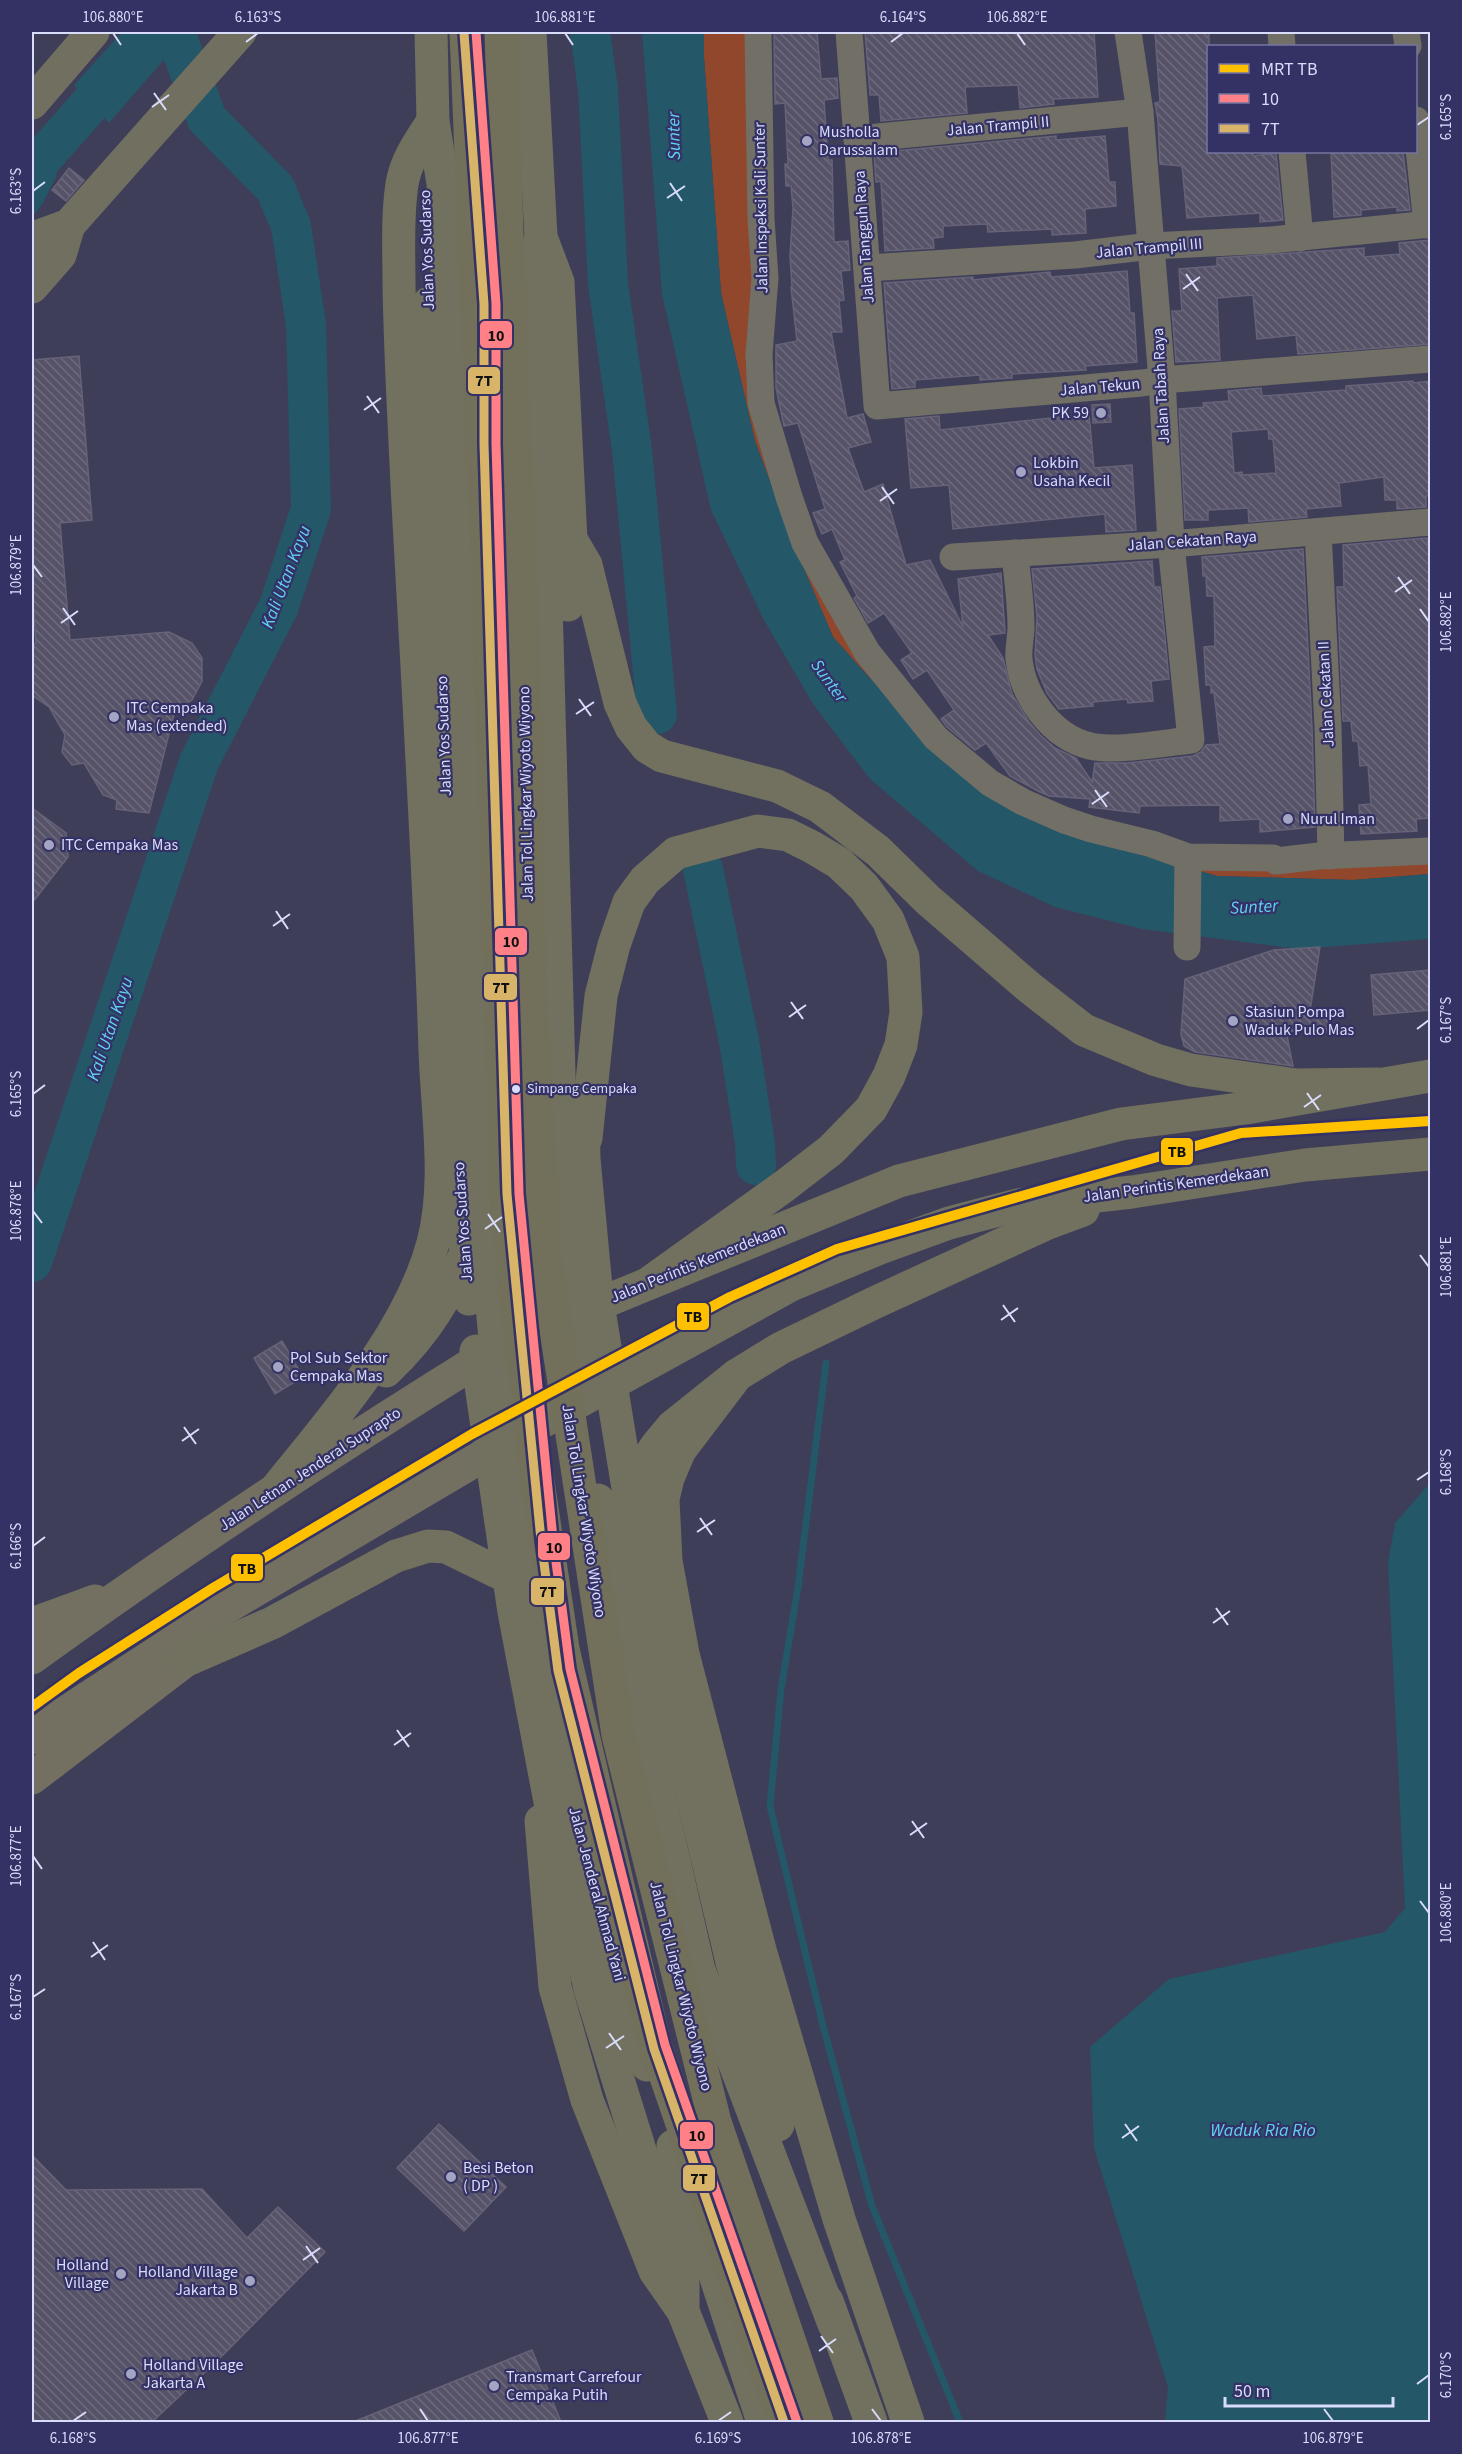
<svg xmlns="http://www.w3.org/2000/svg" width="1462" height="2454" font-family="'Source Sans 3',sans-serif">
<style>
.grass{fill:#91472b}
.water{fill:#245768}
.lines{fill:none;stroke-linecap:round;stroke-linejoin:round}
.stream{stroke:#245768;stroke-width:7}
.river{stroke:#245768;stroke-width:40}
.building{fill:url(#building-back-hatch);stroke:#666278;stroke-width:1.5;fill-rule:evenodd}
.minor{stroke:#716f66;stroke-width:27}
.secondary{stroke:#716f60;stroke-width:33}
.primary{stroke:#737061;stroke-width:33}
.trunk{stroke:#72705e;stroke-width:33}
.motorway{stroke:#726f5a;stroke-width:33}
.trunk-bridge{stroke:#72705e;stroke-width:33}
.motorway-bridge{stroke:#726f5a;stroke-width:33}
.bus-1-casing{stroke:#343265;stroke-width:14}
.bus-2-casing{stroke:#343265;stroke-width:14}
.bus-1{stroke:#ff8086;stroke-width:9}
.bus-2{stroke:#d8b469;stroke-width:9}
.metro-1-casing{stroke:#343265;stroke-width:15}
.metro-1{stroke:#ffc000;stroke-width:10}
.ticks{fill:none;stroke:#dadcfc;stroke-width:2}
.poi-dot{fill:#a3a5c3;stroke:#343265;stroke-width:2}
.bus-dot{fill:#dadcfc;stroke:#343265;stroke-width:2}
.labels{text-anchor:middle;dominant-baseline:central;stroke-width:4.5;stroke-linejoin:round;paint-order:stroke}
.bus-label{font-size:14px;fill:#dadcfc;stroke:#343265;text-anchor:start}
.street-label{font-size:16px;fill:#dadcfc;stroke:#343265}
.poi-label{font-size:16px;fill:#dadcfc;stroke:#343265;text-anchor:start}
.water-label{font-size:18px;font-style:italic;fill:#5fd1f5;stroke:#343265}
.line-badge{stroke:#343265;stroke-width:2}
.pale-badge-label{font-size:16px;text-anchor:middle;font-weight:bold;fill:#111}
.neatline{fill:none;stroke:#dadcfc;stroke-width:2}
.ticks-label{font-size:15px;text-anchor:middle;fill:#dadcfc}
</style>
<defs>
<pattern id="building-back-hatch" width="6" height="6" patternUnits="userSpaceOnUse" patternTransform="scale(1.5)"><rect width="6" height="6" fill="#565268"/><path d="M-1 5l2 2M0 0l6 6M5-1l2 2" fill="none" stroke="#6e6a7e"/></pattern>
</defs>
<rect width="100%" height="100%" fill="#3e3e59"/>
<polygon class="grass" points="704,32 758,32 761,218 765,278 759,354 761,403 789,497 805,543 867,652 936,738 990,783 1023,802 1064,820 1091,829 1152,844 1188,857 1273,858 1430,851 1430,874 1353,880 1217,876 1060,832 975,787 903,715 833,637 795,548 755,441 721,293 704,57"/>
<g class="water">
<polygon points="122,32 188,32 109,123 74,85"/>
<polygon points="642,32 704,32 704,57 721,293 755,441 795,548 833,637 903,715 1060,832 1217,876 1353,880 1430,874 1430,939 1299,949 1142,929 1055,907 978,871 870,779 813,704 764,620 711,510 662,294"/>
<polygon points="32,149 57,175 43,203 32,217"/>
<polygon points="1430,1483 1430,2422 1165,2422 1168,2387 1094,2148 1090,2047 1169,1979 1385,1932 1405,1908 1388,1563 1395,1523"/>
</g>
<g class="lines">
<polyline class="stream" points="826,1363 798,1587 781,1689 770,1806 823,2026 872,2206 960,2422"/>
<g class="river">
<polyline points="590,32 598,89 608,284 632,450 657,714"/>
<polyline points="32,170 127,62"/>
<polyline points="703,869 739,1041 755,1143 756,1165"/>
<polyline points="32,1262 199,762 279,606 311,509 306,325 291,226 275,188 207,119 175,32"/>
</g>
</g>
<g class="building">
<polygon points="774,32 817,32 821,79 837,78 838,98 824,100 828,160 832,160 834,242 848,241 850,270 841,271 844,300 839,301 842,332 831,332 847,418 863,414 871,442 848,448 864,492 883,484 906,565 930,560 963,627 958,579 1001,573 1005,633 988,635 1003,658 1012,694 1029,722 1040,735 1055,748 1076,758 1092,782 1095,763 1127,763 1193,756 1201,752 1206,745 1220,744 1214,692 1211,693 1211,685 1206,685 1204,647 1215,646 1214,596 1207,596 1206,576 1203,576 1202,557 1303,549 1312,728 1315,827 1260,832 1260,819 1220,821 1220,805 1140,806 1139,813 1089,807 1090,799 1049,796 1038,791 1010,776 986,743 975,750 947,727 941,719 954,710 927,670 913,679 901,660 912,653 884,613 868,623 854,598 857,596 840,562 845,560 832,529 822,534 813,513 825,509 798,423 784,426 776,388 776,345 797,341 791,287 792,286 790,256 793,208 791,186 786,186 785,164 788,164 785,103 775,104"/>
<polygon points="865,32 1094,32 1098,97 1053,99 1054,104 1020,108 1018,85 965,87 967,113 881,121 879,95 870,95"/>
<polygon points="1155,32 1209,32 1209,152 1253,152 1253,156 1276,153 1283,220 1260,222 1260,213 1187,218 1182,166 1160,164 1158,120 1155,103 1160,102"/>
<polygon points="1056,136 1056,140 1105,136 1109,182 1115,182 1116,206 1085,209 1086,233 1052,235 1052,229 988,232 987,224 943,226 943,237 933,238 934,248 885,251 881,181 876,182 874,153"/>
<polygon points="1331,152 1403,152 1410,210 1397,211 1397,207 1361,210 1361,215 1334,217"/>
<polygon points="69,168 84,180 66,201 52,190"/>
<polygon points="1431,240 1431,344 1298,354 1296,335 1257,339 1253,295 1217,298 1220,360 1176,362 1172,311 1182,311 1179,269 1217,266 1217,258 1364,248 1364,257 1400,254 1399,243"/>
<polygon points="1127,271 1130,313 1134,313 1137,362 1085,366 1086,370 1012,374 1012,378 980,380 980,375 915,380 915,387 892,389 884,283 973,277 973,280 1050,272 1051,277"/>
<polygon points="79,356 92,520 60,523 70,640 169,632 192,643 202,658 202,681 192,700 175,710 149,813 116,809 117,800 103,795 84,763 72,765 62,752 65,735 49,707 32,695 32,644 36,643 32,588 32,360"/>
<path d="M1413 381V383L1431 381V495L1426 496V507L1397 509V500H1385L1384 477 1339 483 1341 506 1306 509 1307 517 1249 522 1248 508 1208 510V520H1185L1179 409 1204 407 1203 403 1229 401 1228 391 1261 388 1262 396 1346 390V386ZM1268 429 1269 439H1273L1276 473 1242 475V472L1234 473 1231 432Z"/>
<polygon points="1110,404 1111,422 1093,423 1092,405"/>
<polygon points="1089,414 1094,468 1132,465 1136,530 1106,532 1105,514 953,529 949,485 911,488 905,419 939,416 940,430"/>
<polygon points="1427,538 1431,571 1431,664 1428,664 1431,818 1416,819 1417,831 1361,834 1359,805 1371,804 1368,765 1360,766 1358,741 1353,741 1351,721 1343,721 1337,587 1344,587 1343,545"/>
<polygon points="1152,561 1154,587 1160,587 1169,679 1151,681 1153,701 1128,703 1127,699 1093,702 1093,706 1059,709 1047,693 1037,669 1035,655 1037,617 1032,569"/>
<polygon points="32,808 66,833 68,857 32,903"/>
<polygon points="1320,947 1310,1011 1331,1012 1331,1032 1286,1031 1293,1066 1195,1052 1184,1046 1181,1034 1185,979 1274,950"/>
<polygon points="1431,970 1431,1010 1374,1015 1371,975"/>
<polygon points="282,1341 303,1377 275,1394 254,1358"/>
<polygon points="439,2124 506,2187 464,2231 397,2168"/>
<polygon points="32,2155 66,2190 202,2189 247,2238 278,2207 325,2252 219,2359 152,2422 32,2422"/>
<polygon points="532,2350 561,2422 353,2422"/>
</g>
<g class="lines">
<g class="minor">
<polyline points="758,32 761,219 765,278 759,354 761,403 789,497 805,543 867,652 936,738 990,783 1023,802 1064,820 1091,829 1152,844 1188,857 1273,858 1276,861 1319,856 1430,851"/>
<polyline points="849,32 877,406 1142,383 1162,380 1430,359"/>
<polyline points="1281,32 1282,46"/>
<polyline points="1406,32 1408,46"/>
<polyline points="1416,120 1427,225"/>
<polyline points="857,139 1140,112"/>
<polyline points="1292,152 1300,238"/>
<polyline points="867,268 1075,255 1151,246 1271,240 1430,224"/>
<polyline points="1318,532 1328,727 1331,856"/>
<path d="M1015 553C1017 577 1021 602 1021 627 1021 637 1018 648 1019 659 1023 697 1052 737 1090 746 1115 752 1164 743 1191 740L1171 544 1162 380 1140 112 1128 32"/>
<polyline points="953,557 1171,544 1430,522"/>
<polyline points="1187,947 1188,857"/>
</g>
<g class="secondary">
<polyline points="32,103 93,32"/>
<polyline points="32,244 39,236 69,225"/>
<polyline points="32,287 60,255 69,225 240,32"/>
</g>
<g class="primary">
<polyline points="32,1624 95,1601"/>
<path d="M32 1658C182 1549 338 1447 496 1349"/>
<polyline points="32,1738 63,1714 222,1610 508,1441"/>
<polyline points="32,1778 185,1661 205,1638"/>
</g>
<g class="trunk">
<polyline points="431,32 433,121 443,184 455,428 459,601 483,1209 496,1349 512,1473 548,1691 585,1855 614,1964 647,2065"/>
<polyline points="530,32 541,237 558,282 571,540 568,562 568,605"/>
<polyline points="541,237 530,278 541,422 564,1254 575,1358"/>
<polyline points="573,543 586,565 620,703 631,727 647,747 662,756 777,786 820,807 878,851 928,900 1030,988 1084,1030 1156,1060 1191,1070 1296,1085 1377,1084"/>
<polyline points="583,1115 584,1159 597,1298"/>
<polyline points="586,1138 601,996 614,945 629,902 645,880 676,853 758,831 788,835 812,847 839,863 864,887 888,920 903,957 906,1012 901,1045 889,1076 871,1109 831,1150 783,1187 649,1283"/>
<polyline points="577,1313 899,1181 1121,1124 1246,1108 1430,1076"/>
<path d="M386 1371C427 1332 448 1296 469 1245"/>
<polyline points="737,1375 680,1450 668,1478 663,1499 666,1561 683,1654 760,1950 839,2219 908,2422"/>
<polyline points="509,1440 791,1285 880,1248 949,1223 1018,1205 1132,1192 1305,1165 1430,1154"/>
<path d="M276 1489C333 1418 409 1333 433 1243 449 1182 437 1113 435 1050 429 862 417 673 407 485 404 418 400 351 399 284 399 251 397 217 402 184 406 160 420 141 433 121"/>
<polyline points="598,1500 617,1613 699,1970 834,2324"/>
<polyline points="626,1511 646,1461 657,1445 672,1427 737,1375 781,1348 874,1303 1048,1223 1083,1210"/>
<polyline points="185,1661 272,1623 396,1556 428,1546 446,1547 530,1588"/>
<polyline points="541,1821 555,1987 587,2100 655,2271 683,2311"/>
<polyline points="563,1869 590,1989 639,2147 680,2266 683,2283 683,2311 727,2422"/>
<polyline points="732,1962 778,2125"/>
<polyline points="673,2146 763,2422"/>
<polyline points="827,2301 871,2422"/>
</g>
<polyline class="motorway" points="507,1196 515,1286"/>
<g class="trunk-bridge">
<polyline points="429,303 447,808 449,1006 469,1299"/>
<polyline points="597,1298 647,1605 732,1962"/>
<polyline points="476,1351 514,1612 562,1865"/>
</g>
<g class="motorway-bridge">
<polyline points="466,32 488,570 507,1196"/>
<polyline points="501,32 511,365 523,635 530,1003 546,1265 618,1735 715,2122 817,2422"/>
<polyline points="515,1286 535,1461 563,1649 655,2045 785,2422"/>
</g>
<g class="bus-1-casing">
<polyline id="bus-1" points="476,32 496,304 496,444 519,1194 553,1539 570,1669 665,2045 797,2422"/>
</g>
<g class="bus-2-casing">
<polyline id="bus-2" points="464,33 484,304 484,444 507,1194 541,1540 558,1671 654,2049 784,2422"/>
</g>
<use href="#bus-1" class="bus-1"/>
<use href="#bus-2" class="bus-2"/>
<g class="metro-1-casing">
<polyline id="metro-1" points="32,1707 79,1673 213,1588 472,1434 730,1297 837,1249 1241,1133 1430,1121"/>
</g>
<use href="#metro-1" class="metro-1"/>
</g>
<path class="ticks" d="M113 33 121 45M565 33 573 45M1017 33 1025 45M246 42 258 33M891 42 903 33M154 93 166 110M152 107 169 95M1417 125 1429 117M670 183 682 201M33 191 45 182M667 198 685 186M1186 274 1198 291M1183 289 1200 277M367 396 379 413M364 410 381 398M882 487 894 504M880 501 897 489M33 565 42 577M1398 577 1410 594M1395 592 1412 580M63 608 75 625M1420 609 1429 622M61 623 78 611M579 699 591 716M576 714 594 702M1095 790 1107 807M1092 804 1109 792M276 911 288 929M273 926 290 914M791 1002 803 1019M789 1017 806 1005M1417 1029 1429 1020M1307 1093 1319 1110M33 1094 45 1085M1304 1107 1321 1095M33 1211 42 1223M488 1214 500 1232M485 1229 502 1217M1420 1255 1429 1267M1003 1305 1015 1322M1001 1320 1018 1308M184 1427 196 1444M182 1441 199 1429M1417 1480 1429 1472M700 1518 712 1535M697 1532 715 1520M33 1546 45 1537M1216 1608 1228 1625M1213 1623 1230 1611M397 1730 409 1747M394 1745 411 1733M912 1821 924 1838M910 1835 927 1823M33 1856 42 1869M1420 1901 1429 1913M93 1942 105 1960M91 1957 108 1945M33 1997 45 1989M609 2033 621 2050M606 2048 624 2036M1125 2124 1137 2141M1122 2138 1139 2126M306 2246 318 2263M303 2260 320 2248M821 2336 833 2353M819 2351 836 2339M1417 2384 1429 2375M420 2409 428 2421M872 2409 881 2421M1324 2409 1333 2421M73 2421 86 2412M718 2421 731 2412"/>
<g class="poi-dot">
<circle cx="807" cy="141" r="6"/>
<circle cx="1101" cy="413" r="6"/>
<circle cx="1021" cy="472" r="6"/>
<circle cx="114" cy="717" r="6"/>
<circle cx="1288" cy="819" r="6"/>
<circle cx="49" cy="845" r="6"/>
<circle cx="1233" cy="1021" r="6"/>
<circle cx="278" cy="1367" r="6"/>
<circle cx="451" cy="2177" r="6"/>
<circle cx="121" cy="2274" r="6"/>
<circle cx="250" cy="2281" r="6"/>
<circle cx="131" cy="2374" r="6"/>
<circle cx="494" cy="2386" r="6"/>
</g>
<circle class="bus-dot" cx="516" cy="1089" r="5"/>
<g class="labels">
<g class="bus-label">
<text x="527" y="1089">Simpang Cempaka</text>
</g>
<g class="street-label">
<text transform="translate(998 126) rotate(-5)">Jalan Trampil II</text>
<text transform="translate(761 208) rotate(-91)">Jalan Inspeksi Kali Sunter</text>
<text transform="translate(864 237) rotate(-94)">Jalan Tangguh Raya</text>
<text transform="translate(1149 248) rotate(-5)">Jalan Trampil III</text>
<text transform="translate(427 250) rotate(-92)">Jalan Yos Sudarso</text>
<text transform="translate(1161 386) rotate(-93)">Jalan Tabah Raya</text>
<text transform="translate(1100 387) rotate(-5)">Jalan Tekun</text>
<text transform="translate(1192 541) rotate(-4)">Jalan Cekatan Raya</text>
<text transform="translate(1326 694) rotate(-93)">Jalan Cekatan II</text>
<text transform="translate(444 736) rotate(-92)">Jalan Yos Sudarso</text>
<text transform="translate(526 794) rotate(-91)">Jalan Tol Lingkar Wiyoto Wiyono</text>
<text transform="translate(1176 1184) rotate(-8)">Jalan Perintis Kemerdekaan</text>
<text transform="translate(463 1222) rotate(-94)">Jalan Yos Sudarso</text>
<text transform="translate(698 1263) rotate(-22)">Jalan Perintis Kemerdekaan</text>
<text transform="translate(310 1469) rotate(-33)">Jalan Letnan Jenderal Suprapto</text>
<text transform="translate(584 1511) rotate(81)">Jalan Tol Lingkar Wiyoto Wiyono</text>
<text transform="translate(597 1894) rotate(75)">Jalan Jenderal Ahmad Yani</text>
<text transform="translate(681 1986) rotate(76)">Jalan Tol Lingkar Wiyoto Wiyono</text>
</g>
<g class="poi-label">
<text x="819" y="132">Musholla<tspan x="819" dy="18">Darussalam</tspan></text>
<text x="1089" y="413" text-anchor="end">PK 59</text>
<text x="1033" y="463">Lokbin<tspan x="1033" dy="18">Usaha Kecil</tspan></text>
<text x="126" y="708">ITC Cempaka<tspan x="126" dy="18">Mas (extended)</tspan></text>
<text x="1300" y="819">Nurul Iman</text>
<text x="61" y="845">ITC Cempaka Mas</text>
<text x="1245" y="1012">Stasiun Pompa<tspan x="1245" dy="18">Waduk Pulo Mas</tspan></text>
<text x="290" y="1358">Pol Sub Sektor<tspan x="290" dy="18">Cempaka Mas</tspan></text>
<text x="463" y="2168">Besi Beton<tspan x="463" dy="18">( DP )</tspan></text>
<text x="109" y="2265" text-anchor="end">Holland<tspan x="109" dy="18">Village</tspan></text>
<text x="238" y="2272" text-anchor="end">Holland Village<tspan x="238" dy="18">Jakarta B</tspan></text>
<text x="143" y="2365">Holland Village<tspan x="143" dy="18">Jakarta A</tspan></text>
<text x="506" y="2377">Transmart Carrefour<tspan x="506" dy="18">Cempaka Putih</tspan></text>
</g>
<g class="water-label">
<text transform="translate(674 136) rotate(-91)">Sunter</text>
<text transform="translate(286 577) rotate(-69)">Kali Utan Kayu</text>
<text transform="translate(829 681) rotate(54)">Sunter</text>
<text transform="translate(1254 907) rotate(-3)">Sunter</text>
<text transform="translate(110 1029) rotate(-71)">Kali Utan Kayu</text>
<text x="1263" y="2130">Waduk Ria Rio</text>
</g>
</g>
<g class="line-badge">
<rect x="479" y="320" width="34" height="29" rx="6" fill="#ff8086"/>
<rect x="467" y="366" width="34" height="29" rx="6" fill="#d8b469"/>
<rect x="494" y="927" width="34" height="29" rx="6" fill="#ff8086"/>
<rect x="483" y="973" width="35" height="28" rx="6" fill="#d8b469"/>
<rect x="1160" y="1137" width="34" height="29" rx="6" fill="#ffc000"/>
<rect x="676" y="1302" width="34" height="29" rx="6" fill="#ffc000"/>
<rect x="537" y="1532" width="34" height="29" rx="6" fill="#ff8086"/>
<rect x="230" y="1553" width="34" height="29" rx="6" fill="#ffc000"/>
<rect x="530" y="1577" width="35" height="29" rx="6" fill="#d8b469"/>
<rect x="679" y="2121" width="35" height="29" rx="6" fill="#ff8086"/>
<rect x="682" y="2164" width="34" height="28" rx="6" fill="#d8b469"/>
</g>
<g class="pale-badge-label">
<text x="496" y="341">10</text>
<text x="484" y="386">7T</text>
<text x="511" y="947">10</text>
<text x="501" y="993">7T</text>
<text x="1177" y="1157">TB</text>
<text x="693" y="1322">TB</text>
<text x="554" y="1553">10</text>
<text x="247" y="1574">TB</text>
<text x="548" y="1597">7T</text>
<text x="697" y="2141">10</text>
<text x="699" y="2184">7T</text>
</g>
<rect width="1462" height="2454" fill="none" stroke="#343265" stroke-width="66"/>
<rect x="1207" y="45" width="210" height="108" fill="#343265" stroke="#7676a1" stroke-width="1.5"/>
<rect x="1219" y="64" width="30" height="9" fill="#ffc000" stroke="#7676a1" stroke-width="1.5"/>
<text x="1261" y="75" font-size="18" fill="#dadcfc">MRT TB</text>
<rect x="1219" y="94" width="30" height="9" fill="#ff8086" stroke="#7676a1" stroke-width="1.5"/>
<text x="1261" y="105" font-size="18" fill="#dadcfc">10</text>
<rect x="1219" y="124" width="30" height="9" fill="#d8b469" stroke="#7676a1" stroke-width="1.5"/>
<text x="1261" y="135" font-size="18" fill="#dadcfc">7T</text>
<path d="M1225 2397v9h168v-9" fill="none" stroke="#dadcfc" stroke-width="3"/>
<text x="1234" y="2397" font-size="18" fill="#dadcfc" stroke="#343265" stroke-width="4.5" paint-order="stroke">50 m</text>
<rect x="33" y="33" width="1396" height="2388" class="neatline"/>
<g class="ticks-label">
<text x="113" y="22">106.880°E</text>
<text x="258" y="22">6.163°S</text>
<text x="565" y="22">106.881°E</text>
<text x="903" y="22">6.164°S</text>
<text x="1017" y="22">106.882°E</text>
<text transform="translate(1446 117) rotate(-90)" y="5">6.165°S</text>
<text transform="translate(16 191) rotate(-90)" y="5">6.163°S</text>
<text transform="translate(16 565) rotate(-90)" y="5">106.879°E</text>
<text transform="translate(1446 622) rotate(-90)" y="5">106.882°E</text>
<text transform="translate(1446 1020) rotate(-90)" y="5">6.167°S</text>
<text transform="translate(16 1094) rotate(-90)" y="5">6.165°S</text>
<text transform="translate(16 1211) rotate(-90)" y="5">106.878°E</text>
<text transform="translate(1446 1267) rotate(-90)" y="5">106.881°E</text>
<text transform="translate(1446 1472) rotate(-90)" y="5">6.168°S</text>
<text transform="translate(16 1546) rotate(-90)" y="5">6.166°S</text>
<text transform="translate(16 1856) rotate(-90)" y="5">106.877°E</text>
<text transform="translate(1446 1913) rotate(-90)" y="5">106.880°E</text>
<text transform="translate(16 1997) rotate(-90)" y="5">6.167°S</text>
<text transform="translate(1446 2375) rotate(-90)" y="5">6.170°S</text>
<text x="73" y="2443">6.168°S</text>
<text x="428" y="2443">106.877°E</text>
<text x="718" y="2443">6.169°S</text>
<text x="881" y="2443">106.878°E</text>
<text x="1333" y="2443">106.879°E</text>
</g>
</svg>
